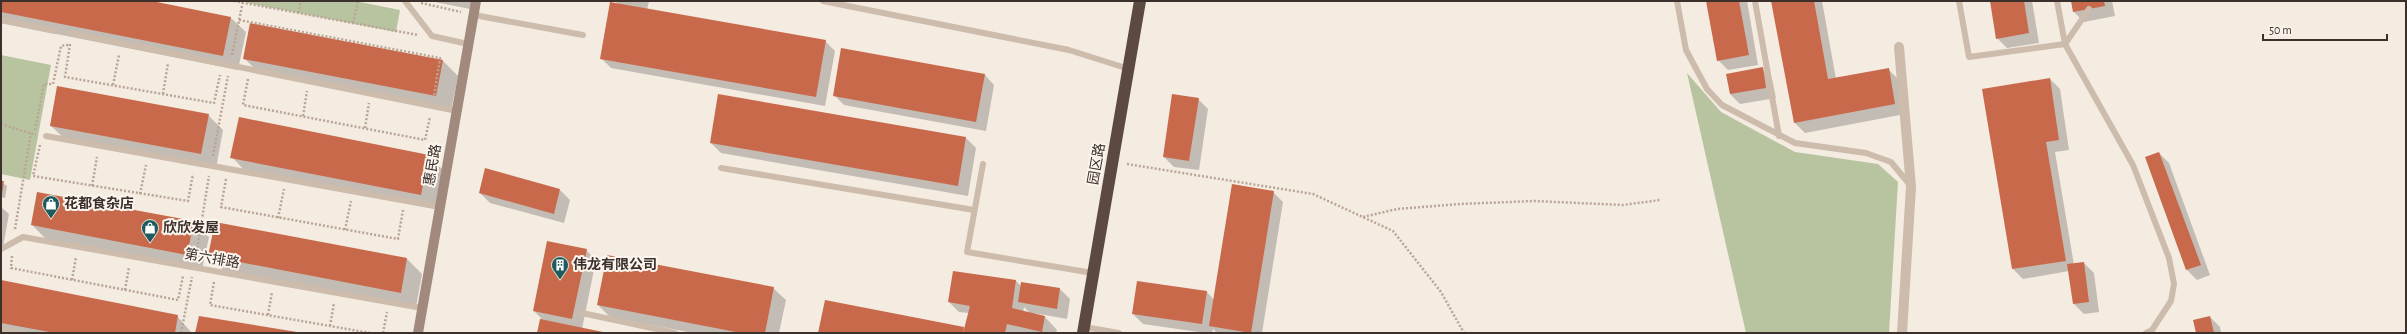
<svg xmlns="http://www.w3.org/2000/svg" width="2407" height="334" font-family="'Alegreya Sans','Noto Sans SC',sans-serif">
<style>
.green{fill:#b8c4a0}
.shadow{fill:#0003;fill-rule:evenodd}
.building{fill:#c8694b}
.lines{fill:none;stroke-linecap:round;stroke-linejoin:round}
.path{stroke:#b9a596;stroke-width:2.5;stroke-dasharray:2 2;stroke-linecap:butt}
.lane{stroke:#cdbbac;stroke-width:6}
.street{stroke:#cdbbac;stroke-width:10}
.secondary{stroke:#a18a7d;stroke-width:10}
.highway{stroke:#5c4a42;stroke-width:12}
.labels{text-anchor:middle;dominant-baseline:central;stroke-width:4;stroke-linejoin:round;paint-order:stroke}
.street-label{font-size:14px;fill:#3b302b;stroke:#fbf5ee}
.poi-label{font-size:14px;font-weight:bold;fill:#3b302b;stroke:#fbf5ee;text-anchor:start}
</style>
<rect width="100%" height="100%" fill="#f4ebe1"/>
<g class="green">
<polygon points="248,1 355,1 400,10 396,32 248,3"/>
<polygon points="1,55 51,65 30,180 1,174"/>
<polygon points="1687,73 1721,112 1795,152 1878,164 1898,182 1889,333 1746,333"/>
</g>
<g class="shadow">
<polygon points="1,1 147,1 231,18 246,32 238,70 1,23"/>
<polygon points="430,1 472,1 470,9"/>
<polygon points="615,1 649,1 647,10 825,41 835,51 825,106 611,68 601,58 619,5"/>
<polygon points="1707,1 1747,1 1758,65 1728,70 1718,60"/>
<polygon points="1772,1 1822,1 1836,79 1888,69 1898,79 1905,114 1805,133 1795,123"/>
<polygon points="1991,1 2032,1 2039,43 2007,48 1997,38"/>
<polygon points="2072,1 2112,1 2115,16 2084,22 2074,12"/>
<polygon points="244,58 443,61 458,76 451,111 259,73"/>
<polygon points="1762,69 1772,79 1776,98 1740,104 1730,94"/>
<polygon points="984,74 994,85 986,131 844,105 834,95"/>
<polygon points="2050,79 2060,89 2069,150 2055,152 2074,265 2084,263 2094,273 2099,312 2084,314 2074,304 2069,271 2023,279 2013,269 1984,90"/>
<polygon points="1198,99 1208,109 1199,170 1174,167 1164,157"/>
<polygon points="208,115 223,130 216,168 66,140 51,126"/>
<polygon points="966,138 976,148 968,196 721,153 711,143"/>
<polygon points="2159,153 2169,163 2210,275 2197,280 2187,270 2146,158"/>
<polygon points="428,156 443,170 436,209 246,172 232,157"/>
<polygon points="1,182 7,186 5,198 1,197"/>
<polygon points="560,190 570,200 564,223 490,203 480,193"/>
<polygon points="1273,192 1283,202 1262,333 1217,333 1213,329 1212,333 1206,333 1143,324 1133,314 1207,292 1214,300"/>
<polygon points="1,207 9,214 3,247 1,247"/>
<polygon points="194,222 209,237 202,269 47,240 32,225"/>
<polygon points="586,250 596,260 582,329 601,333 538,333 541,318 534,311"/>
<polygon points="209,256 407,259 422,274 416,307 224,271"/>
<path d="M954 272 1016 281 1022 287V283L1060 289 1070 299 1067 319 1034 313 1045 317 1057 330 1056 333H819L963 328 965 330 969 313 959 312 949 302ZM1024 307 1031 314 1023 312Z"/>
<polygon points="1,281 177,316 192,333 1,333"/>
<polygon points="773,288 786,300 779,333 693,333 610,317 598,305"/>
<polygon points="2210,317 2220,327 2221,333 2197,333"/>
</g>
<g class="building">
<polygon points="1,1 152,1 231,17 223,56 1,12"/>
<polygon points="1706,1 1739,1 1749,55 1717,61"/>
<polygon points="1771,1 1814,1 1828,79 1889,68 1895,104 1794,123"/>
<polygon points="1990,1 2024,1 2029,33 1996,39"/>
<polygon points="2071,1 2104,1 2105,6 2073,12"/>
<polygon points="610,2 826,40 816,97 600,59"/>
<polygon points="250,23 443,60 436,96 243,59"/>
<polygon points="841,48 985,74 976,122 833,96"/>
<polygon points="1763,67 1766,88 1730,94 1726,74"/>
<polygon points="2050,78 2059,140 2046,142 2066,261 2012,269 1982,89"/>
<polygon points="57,86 209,114 201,154 50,126"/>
<polygon points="718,94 966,137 958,186 710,143"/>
<polygon points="1172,94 1199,98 1189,161 1163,157"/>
<polygon points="239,117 429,155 421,195 230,158"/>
<polygon points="2159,152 2201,265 2186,270 2145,157"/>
<polygon points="485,168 560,189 554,214 479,193"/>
<polygon points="1,181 4,181 2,194 1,194"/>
<polygon points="1232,184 1274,191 1251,333 1209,326"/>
<polygon points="37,192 194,221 187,255 31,225"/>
<polygon points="215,222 407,258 401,293 208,256"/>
<polygon points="547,241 587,249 572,319 533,311"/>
<polygon points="607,255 774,287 765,333 741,333 597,305"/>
<polygon points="2084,262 2089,302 2073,304 2067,264"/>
<polygon points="953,271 1016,280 1012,308 1045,316 1042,332 1007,324 1005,333 963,333 970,306 948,302"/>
<polygon points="1,280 178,315 175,333 55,333 1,323"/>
<polygon points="1137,281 1207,291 1202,324 1132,314"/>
<polygon points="1021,282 1060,288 1057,309 1018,302"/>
<polygon points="825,300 964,327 963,333 818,333"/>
<polygon points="199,316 297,332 297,333 195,333"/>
<polygon points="2210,316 2214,333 2196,333 2193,320"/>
<polygon points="540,319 603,332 603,333 537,333"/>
</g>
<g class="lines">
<g class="path">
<polyline points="234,1 418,35"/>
<polyline points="421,3 461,12"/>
<polyline points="298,13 301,1"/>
<polyline points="239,20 440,58 434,96"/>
<polyline points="353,23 358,1"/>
<polyline points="70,44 65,77 214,103 220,75"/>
<polyline points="232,55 243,1"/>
<polyline points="248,79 243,105 425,140 430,117"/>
<polyline points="113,85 119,55"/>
<polyline points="163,94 168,63"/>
<polyline points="303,116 307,91"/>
<polyline points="1,124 36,135"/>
<polyline points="365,128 369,103"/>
<polyline points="35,130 44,84 53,84 61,46 69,45"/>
<polyline points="40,145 33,176 188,201 193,174"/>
<polyline points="213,156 228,76"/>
<polyline points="1127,164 1313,194 1393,231 1441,292 1464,333"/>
<polyline points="226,179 221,207 398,239 403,210"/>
<polyline points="92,186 97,157"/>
<polyline points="140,194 146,165"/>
<polyline points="1363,217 1397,209 1460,204 1534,201 1623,205 1660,200"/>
<polyline points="278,218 284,189"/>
<polyline points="15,229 31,133"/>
<polyline points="345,230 351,201"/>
<polyline points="12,256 11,268 178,300 183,276"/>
<polyline points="196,256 209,176"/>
<polyline points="72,280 76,257"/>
<polyline points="214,282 210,305 370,333"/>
<polyline points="125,290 129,267"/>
<polyline points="268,315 272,292"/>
<polyline points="330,326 334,303"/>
<polyline points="181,333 192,277"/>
<polyline points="383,333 387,312"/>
</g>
<g class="lane">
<polyline points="405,1 432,36 468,44"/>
<polyline points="823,1 1069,50 1129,69"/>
<polyline points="1677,1 1686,50 1707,89 1722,105 1795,143 1866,153 1891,162 1910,185"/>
<polyline points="1755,1 1779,136"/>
<polyline points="1959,1 1969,57 2065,44 2089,9"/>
<polyline points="2057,1 2065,44 2133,165 2169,258 2174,284 2171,301 2152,330 2146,333"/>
<polyline points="474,15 583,35"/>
<polyline points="1,20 55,31"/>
<polyline points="70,33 457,111"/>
<polyline points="46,136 440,207"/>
<polyline points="983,164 967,252 1093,273"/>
<polyline points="721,168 974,210"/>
<polyline points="1,249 23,237 422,308"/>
<polyline points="582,313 675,333"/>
<polyline points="1084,327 1119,333"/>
<polyline points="1,330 16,333"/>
</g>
<polyline class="street" points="1899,47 1911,187 1902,333"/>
<polyline class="secondary" points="418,333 476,1"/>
<polyline class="highway" points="1083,333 1140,1"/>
</g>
<defs>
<g id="shop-pin" transform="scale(0.9)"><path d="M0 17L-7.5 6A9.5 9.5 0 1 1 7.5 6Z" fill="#1f5a5e" stroke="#fbf5ee"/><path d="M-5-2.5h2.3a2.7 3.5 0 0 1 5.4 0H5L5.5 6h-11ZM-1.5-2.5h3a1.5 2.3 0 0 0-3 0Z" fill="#fff"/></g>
<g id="building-pin" transform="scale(0.9)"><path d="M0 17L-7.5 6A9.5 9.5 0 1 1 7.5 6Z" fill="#1f5a5e" stroke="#fbf5ee"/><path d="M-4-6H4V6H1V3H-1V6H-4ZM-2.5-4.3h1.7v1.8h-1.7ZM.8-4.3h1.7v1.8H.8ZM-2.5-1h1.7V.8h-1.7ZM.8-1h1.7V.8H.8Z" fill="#fff"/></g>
</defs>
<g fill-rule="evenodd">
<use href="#shop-pin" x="51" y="204"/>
<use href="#shop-pin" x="150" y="228"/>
<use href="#building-pin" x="560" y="265"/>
</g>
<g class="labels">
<g class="street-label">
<text transform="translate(1097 164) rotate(-80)">园区路</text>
<text transform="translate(433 165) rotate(-80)">惠民路</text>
<text transform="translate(212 259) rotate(10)">第六排路</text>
</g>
<g class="poi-label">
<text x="64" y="204">花都食杂店</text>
<text x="163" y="228">欣欣发屋</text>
<text x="573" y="265">伟龙有限公司</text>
</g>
</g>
<rect width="2407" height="334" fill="none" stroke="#3b302b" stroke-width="4"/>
<path d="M2263 34v6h124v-6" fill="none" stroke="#3b302b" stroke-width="2"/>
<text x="2269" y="34" font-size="12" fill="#3b302b" stroke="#fbf5ee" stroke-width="3" paint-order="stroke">50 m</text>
</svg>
